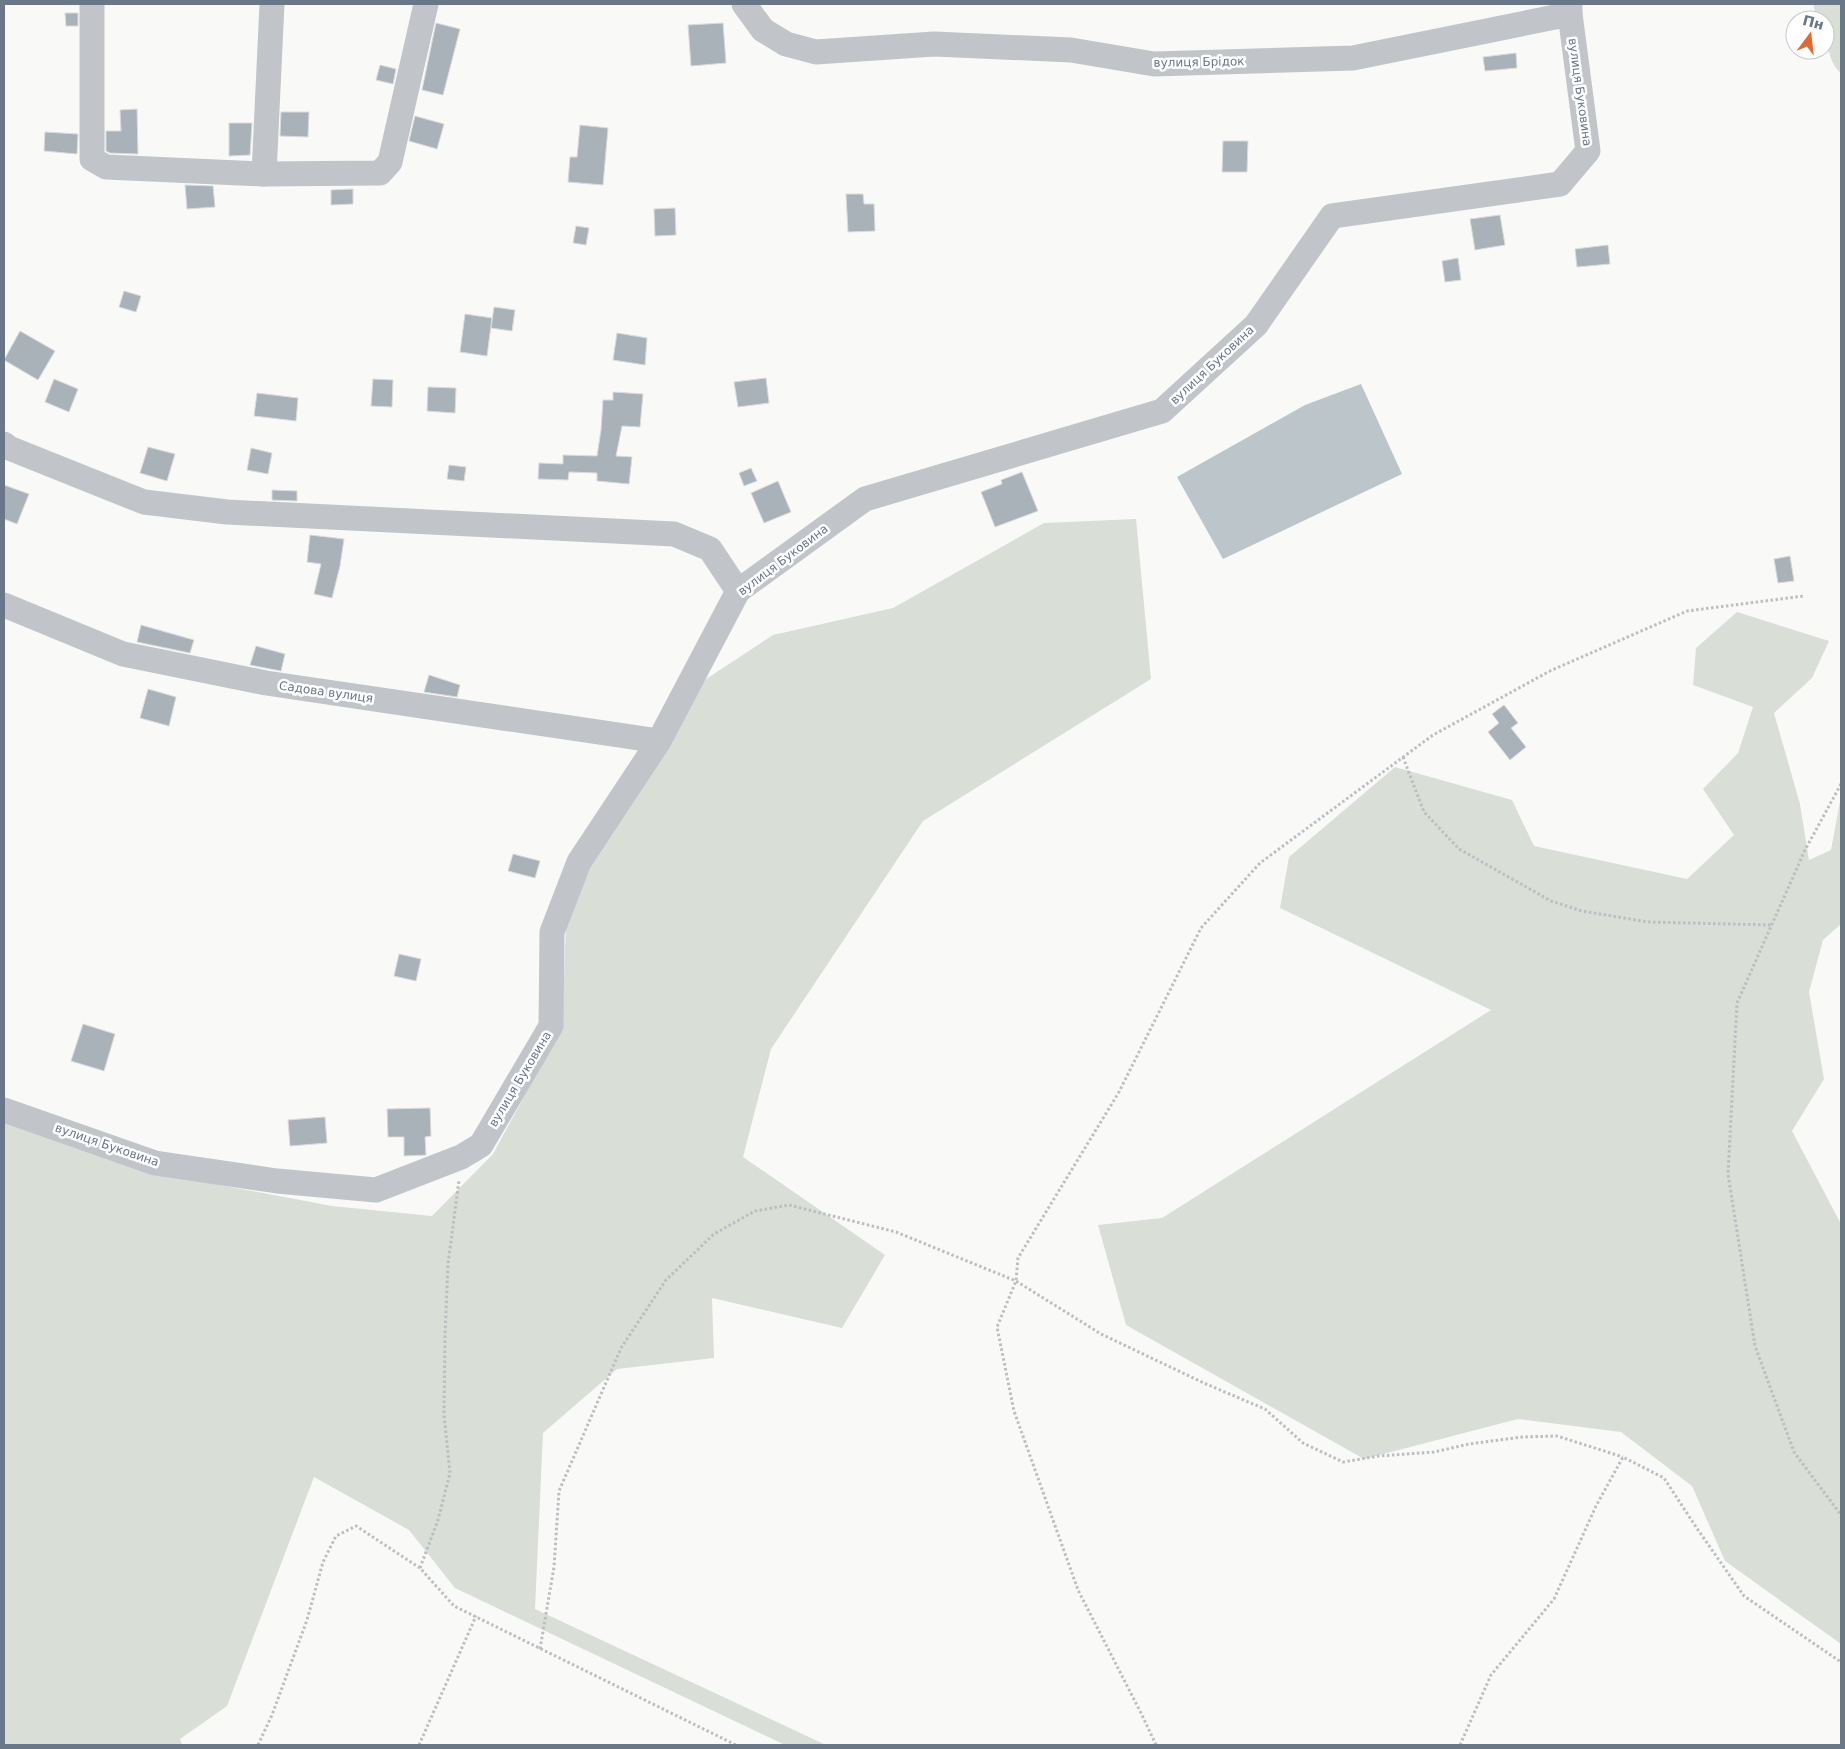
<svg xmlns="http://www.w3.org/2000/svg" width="1845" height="1749" font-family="'DejaVu Sans',sans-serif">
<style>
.green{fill:#d9ded7}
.water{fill:#bbc5ca}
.building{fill:#a9b1b9;stroke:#dbdbda}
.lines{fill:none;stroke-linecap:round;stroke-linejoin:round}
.path{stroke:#bbbec2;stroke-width:3;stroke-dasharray:2.5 2.5;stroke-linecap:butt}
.minor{stroke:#c1c5ca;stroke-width:25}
.labels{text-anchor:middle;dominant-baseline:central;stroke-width:5;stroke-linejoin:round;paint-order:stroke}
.street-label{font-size:12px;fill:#697788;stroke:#fff}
</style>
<rect width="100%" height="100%" fill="#f9faf7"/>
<g class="green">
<path d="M1813 4H1841V73C1828 63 1825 36 1825 20H1818Z"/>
<polygon points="1136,519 1151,679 923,821 771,1049 743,1157 885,1255 842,1328 712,1298 714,1358 617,1369 543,1433 535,1609 826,1745 785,1745 455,1588 409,1530 314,1477 227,1706 180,1739 182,1745 4,1745 4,1118 151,1172 332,1206 432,1216 493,1154 562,1026 566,925 593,860 700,683 773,635 893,608 1044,523"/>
<polygon points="1737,612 1829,641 1812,678 1774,713 1800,804 1809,860 1831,850 1841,796 1841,924 1823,940 1809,992 1824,1079 1792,1131 1841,1224 1841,1644 1725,1561 1692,1486 1621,1432 1518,1419 1364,1459 1126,1325 1098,1225 1162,1218 1491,1010 1280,908 1289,857 1395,767 1512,800 1534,846 1687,879 1734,835 1703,789 1738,753 1753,707 1693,685 1696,648"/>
</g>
<polygon class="water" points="1361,384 1402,474 1223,559 1177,477 1305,405"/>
<g class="building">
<polygon points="65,13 78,13 78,26 66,26"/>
<polygon points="436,23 460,29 443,95 422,90"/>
<polygon points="723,23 726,63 691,66 688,25"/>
<polygon points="1516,53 1517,68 1485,71 1483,57"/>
<polygon points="380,65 396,69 393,84 376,80"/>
<polygon points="137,109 138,154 110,153 106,151 106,131 121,131 120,110"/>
<polygon points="281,112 309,112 308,137 280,136"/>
<polygon points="415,116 444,124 437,149 409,141"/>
<polygon points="229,123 252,123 250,155 229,156"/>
<polygon points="580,125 608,128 603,185 568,182 570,157 577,157"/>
<polygon points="45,132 78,134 77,154 44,151"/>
<polygon points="1223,141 1248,141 1247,172 1222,172"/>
<polygon points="185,185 213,186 215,207 187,209"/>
<polygon points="353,189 353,204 331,205 331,190"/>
<polygon points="846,194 863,194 864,204 874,204 875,231 848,232"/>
<polygon points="675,208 676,235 655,236 654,209"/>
<polygon points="1500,215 1505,245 1475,250 1470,219"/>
<polygon points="576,226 589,228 586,245 573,243"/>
<polygon points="1608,245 1610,264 1577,267 1575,249"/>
<polygon points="1458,258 1461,280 1445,282 1442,261"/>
<polygon points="124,291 141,296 136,312 119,307"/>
<polygon points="494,307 515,310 512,331 491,328"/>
<polygon points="465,314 492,318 487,356 460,352"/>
<polygon points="20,331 55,351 38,380 4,360"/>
<polygon points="617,333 647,338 645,365 613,360"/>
<polygon points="766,378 769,403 738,407 734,382"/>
<polygon points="54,379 78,389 69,412 45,402"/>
<polygon points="373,379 393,380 392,407 371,406"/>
<polygon points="428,387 456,388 455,413 427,411"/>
<polygon points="613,392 643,394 640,427 622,426 616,456 632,457 629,484 597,481 597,473 569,472 568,480 538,479 539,463 563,464 563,455 597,456 601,430 603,400 613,400"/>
<polygon points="257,393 298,398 296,421 254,416"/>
<polygon points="148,447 175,454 167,481 140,473"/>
<polygon points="251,448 272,453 268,474 247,470"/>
<polygon points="449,465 466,467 464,481 447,479"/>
<polygon points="751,468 757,481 744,486 739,473"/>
<polygon points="1022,472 1038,511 995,527 981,492 1002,484 1001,480"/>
<polygon points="778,481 791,512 764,523 751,493"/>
<polygon points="4,485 29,494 17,524 4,519"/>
<polygon points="272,490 297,491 297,501 272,500"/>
<polygon points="310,535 344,539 340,566 332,598 314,594 321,564 307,562"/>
<polygon points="1790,556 1794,581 1778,583 1774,559"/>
<polygon points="141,625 194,640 190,653 137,642"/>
<polygon points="256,646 285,654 281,671 250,665"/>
<polygon points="429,675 460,685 457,697 424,692"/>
<polygon points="148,689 176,697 169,726 140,718"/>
<polygon points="1504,705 1518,723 1511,728 1526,747 1510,760 1488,732 1499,723 1492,714"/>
<polygon points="513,854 540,861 535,878 508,871"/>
<polygon points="399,954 421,959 416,981 394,976"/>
<polygon points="83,1024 115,1034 104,1071 71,1061"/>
<polygon points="430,1108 431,1136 425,1137 426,1155 404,1156 404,1137 388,1137 387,1109"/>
<polygon points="325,1117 327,1143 290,1146 288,1120"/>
</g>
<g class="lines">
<g class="path">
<polyline points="1403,757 1424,812 1459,849 1551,901 1582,911 1648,922 1771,925"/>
<polyline points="1841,784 1805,850 1737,1003 1728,1174 1755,1346 1794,1452 1841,1515"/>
<polyline points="420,1568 438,1520 450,1473 444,1415 445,1335 448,1264 459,1180"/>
<polyline points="540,1649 554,1567 559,1491 621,1348 666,1280 714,1234 755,1211 789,1205 896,1232 1016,1281 1101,1334 1206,1384 1265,1409 1303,1443 1343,1462 1379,1456 1434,1452 1469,1444 1522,1437 1557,1436 1623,1457"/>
<polyline points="258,1745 272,1715 307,1620 323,1562 336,1536 356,1526 420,1568 454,1606 736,1745"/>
<polyline points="419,1745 476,1616"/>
<polyline points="1156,1745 1142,1715 1078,1590 1014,1411 997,1327 1016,1281 1018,1258 1119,1092 1201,928 1260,863 1433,735 1550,671 1687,611 1804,596"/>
<polyline points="1460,1745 1491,1675 1554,1599 1596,1506 1623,1457 1664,1478 1696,1527 1744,1596 1841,1662"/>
</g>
<g class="minor">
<polyline points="92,4 92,159 106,167 264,174 380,173 390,162 426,4"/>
<polyline points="744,4 763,30 786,44 816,52 934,44 1071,50 1154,64 1353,58 1570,14"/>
<polyline points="264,174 272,4"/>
<polyline points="4,444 9,448 144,502 227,512 674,534 710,549 738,591"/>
<polyline points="4,605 123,654 266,683 659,741"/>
<polyline points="4,1110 155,1163 277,1181 376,1190 461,1157 481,1145 551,1026 552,932 579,862 659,741 738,591 865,499 1162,411 1256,325 1332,216 1560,184 1588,151 1570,14 1570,4"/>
</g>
</g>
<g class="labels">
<g class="street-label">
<text transform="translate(1199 62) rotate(-1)">вулиця Брідок</text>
<text transform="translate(1580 92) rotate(82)">вулиця Буковина</text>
<text transform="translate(1212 365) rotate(-43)">вулиця Буковина</text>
<text transform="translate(783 560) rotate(-37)">вулиця Буковина</text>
<text transform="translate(326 692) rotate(8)">Садова вулиця</text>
<text transform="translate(520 1079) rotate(-59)">вулиця Буковина</text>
<text transform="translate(107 1145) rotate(19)">вулиця Буковина</text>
</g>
</g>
<rect width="1845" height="1749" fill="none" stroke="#697788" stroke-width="10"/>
<g transform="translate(1810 35) rotate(15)"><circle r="24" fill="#ffffff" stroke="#c3c9cf"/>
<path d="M0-4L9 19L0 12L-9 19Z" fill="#e2692f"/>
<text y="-8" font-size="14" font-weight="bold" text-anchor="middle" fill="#697788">Пн</text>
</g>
</svg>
